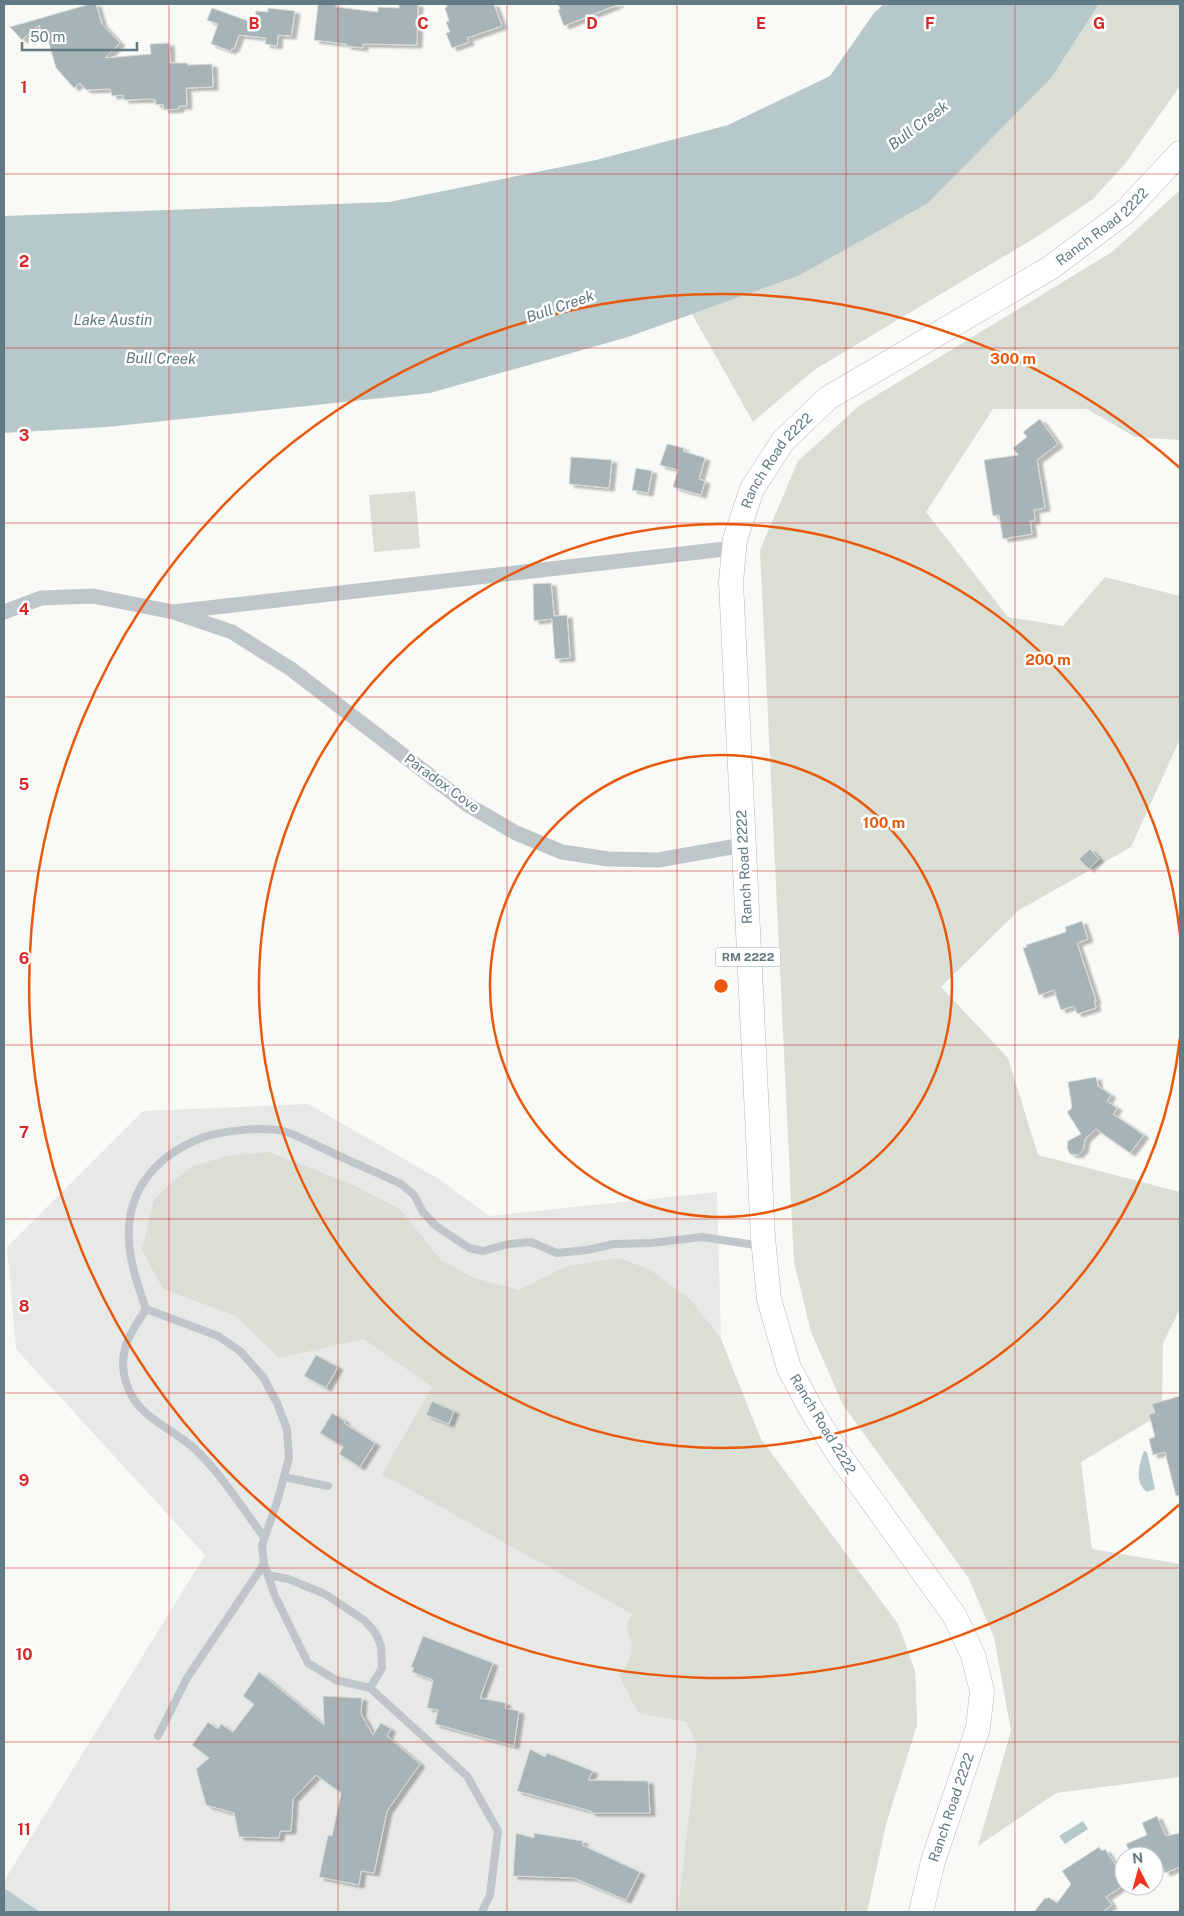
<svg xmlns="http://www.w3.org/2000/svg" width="1184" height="1916" font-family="'Public Sans',sans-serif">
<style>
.built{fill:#e7e9e7}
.green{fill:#daded5}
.water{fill:#b7c8ca}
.building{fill:#a6b3b7;stroke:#dbdbd9;filter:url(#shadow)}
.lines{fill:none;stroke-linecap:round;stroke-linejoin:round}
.primary-casing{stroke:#b3babe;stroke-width:25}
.lane{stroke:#bfc6c9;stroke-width:8}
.street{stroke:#bfc6c9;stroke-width:15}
.primary{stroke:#fff;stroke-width:24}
.grid{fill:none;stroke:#d62828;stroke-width:1;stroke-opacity:0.55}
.ring{fill:none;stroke:#e8590c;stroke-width:2.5}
.labels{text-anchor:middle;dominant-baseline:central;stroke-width:5;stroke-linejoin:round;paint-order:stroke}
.shield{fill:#fff;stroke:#91a2a9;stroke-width:1}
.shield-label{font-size:12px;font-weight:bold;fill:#627a84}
.street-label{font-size:14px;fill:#627a84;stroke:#fff}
.water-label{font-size:15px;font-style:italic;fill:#5d797e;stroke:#fff}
.grid-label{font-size:16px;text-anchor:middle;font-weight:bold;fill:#d62828;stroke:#fff;stroke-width:5;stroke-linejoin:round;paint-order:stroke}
.centre{fill:#e8590c;stroke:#fff;stroke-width:2.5}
.ring-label{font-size:15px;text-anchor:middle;font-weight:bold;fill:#e8590c;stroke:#fff;stroke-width:5;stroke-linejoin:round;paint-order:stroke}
</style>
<defs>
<filter id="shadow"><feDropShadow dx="5" dy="3" stdDeviation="1" flood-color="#0004"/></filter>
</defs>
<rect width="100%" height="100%" fill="#f9f9f6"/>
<polygon class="built" points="308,1104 439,1179 489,1216 717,1192 721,1339 760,1439 898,1624 915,1671 917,1725 886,1824 867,1912 40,1912 4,1888 4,1881 205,1555 16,1349 7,1247 143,1111"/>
<g class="green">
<polygon points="1099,4 1180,4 1180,86 1125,164 1093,199 1038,236 814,370 753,422 692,314 798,276 1052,77"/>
<polygon points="1180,190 1180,440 1135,437 1087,409 993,409 926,512 1008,617 1063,626 1105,577 1180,596 1180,739 1131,847 1019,910 941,987 1008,1058 1038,1155 1180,1192 1180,1309 1163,1343 1162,1413 1081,1462 1092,1549 1180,1564 1180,1777 1056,1793 978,1846 1011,1731 994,1637 968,1577 843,1405 811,1332 794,1262 760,550 798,461 859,406 1112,252"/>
<polygon points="415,491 420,548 374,552 369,495"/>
<path d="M269 1152 351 1184 400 1209 441 1260 474 1278 519 1290 567 1266 619 1258 649 1269 690 1299 721 1339 761 1439 898 1624 915 1671 917 1725 886 1824 867 1912H678L697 1745 686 1722 638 1713 619 1675C633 1658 636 1647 626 1627L632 1614 382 1474 432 1387 364 1339 279 1358 236 1316 163 1289 142 1250 154 1200 171 1183 193 1166 227 1156Z"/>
</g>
<g class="water">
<polygon points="884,4 1099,4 1052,77 928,203 798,276 628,337 430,393 107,427 4,433 4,216 389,202 596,160 728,125 830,76 874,13"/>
<path d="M1144 1451 1147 1452 1155 1489 1147 1492C1134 1483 1139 1464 1144 1451Z"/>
<polygon points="1083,1821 1088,1829 1065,1844 1059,1836"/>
<polygon points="4,1888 40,1912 4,1912"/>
</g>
<g class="building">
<polygon points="90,4 96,4 102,24 120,43 105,58 151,54 150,44 169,43 170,63 187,63 188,65 212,64 213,87 186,88 187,106 179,106 179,109 164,110 163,104 156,105 155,99 124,100 123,95 112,96 110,89 86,90 80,83 74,88 56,68 47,36 43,37 39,25 22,40 10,27"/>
<polygon points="318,4 336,4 336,7 378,12 378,7 399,8 399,4 418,4 417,45 363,44 363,48 346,46 346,44 314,40"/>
<polygon points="446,4 494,4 502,26 467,38 469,42 452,48 446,33 450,32 446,22 449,21 445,8 447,7"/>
<polygon points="558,4 619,4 564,26 558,10 560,9"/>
<polygon points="212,8 254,23 256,11 268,12 268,8 295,11 291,36 278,35 277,46 265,44 266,38 239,35 234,49 232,48 231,51 211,44 218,24 207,20"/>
<polygon points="1040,419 1058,444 1037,460 1045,508 1034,510 1035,521 1030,521 1032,534 1003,539 999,515 993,516 984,460 1018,455 1013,448 1027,437 1023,432"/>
<polygon points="667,444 684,448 683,451 705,458 699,479 705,481 701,495 673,487 678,470 660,465"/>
<polygon points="571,457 612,460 609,488 569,484"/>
<polygon points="636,468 652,471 648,493 632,490"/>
<polygon points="551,583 554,616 567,615 570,658 555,659 552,619 534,621 533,584"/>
<polygon points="1090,849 1099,859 1089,869 1079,859"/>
<polygon points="1082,921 1088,939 1077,943 1096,1001 1094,1001 1096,1008 1077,1014 1074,1006 1061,1010 1054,990 1039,995 1023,948 1027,947 1026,945 1066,932 1065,927"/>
<polygon points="1096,1077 1098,1086 1111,1095 1107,1101 1117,1108 1113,1114 1144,1135 1130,1153 1096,1129 1085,1139 1083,1150 1078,1155 1070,1154 1067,1148 1068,1141 1081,1134 1067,1112 1072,1108 1068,1082"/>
<polygon points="316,1355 338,1367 326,1388 304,1376"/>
<polygon points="1180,1396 1180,1495 1176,1496 1165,1452 1153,1455 1149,1439 1155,1437 1149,1414 1155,1413 1152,1404"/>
<polygon points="432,1401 454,1411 449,1424 426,1415"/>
<polygon points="332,1413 345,1421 344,1423 375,1443 360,1467 339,1454 343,1447 320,1433"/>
<polygon points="423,1636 493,1663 480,1698 506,1703 505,1708 519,1711 514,1746 435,1724 438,1710 427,1708 433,1680 412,1672 414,1668 411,1667"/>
<polygon points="259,1672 324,1725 323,1696 362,1698 361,1714 373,1735 381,1723 391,1729 387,1736 420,1764 387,1811 374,1873 361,1871 359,1885 319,1877 328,1835 332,1836 341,1793 316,1775 293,1799 291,1831 280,1831 279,1838 239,1837 234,1813 206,1805 196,1769 209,1758 192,1745 208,1722 218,1729 221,1724 233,1732 254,1704 243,1696"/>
<polygon points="530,1749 545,1757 547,1753 593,1771 588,1780 648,1781 650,1813 591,1813 591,1811 517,1791"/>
<polygon points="1157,1816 1166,1836 1180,1833 1180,1867 1165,1873 1162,1866 1154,1870 1154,1856 1132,1856 1126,1844 1147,1835 1142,1823"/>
<polygon points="516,1833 534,1838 534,1833 583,1841 582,1845 640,1872 626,1900 574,1878 513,1876"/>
<polygon points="1099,1847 1102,1851 1105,1849 1123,1876 1119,1878 1124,1885 1106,1897 1112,1905 1102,1912 1034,1912 1045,1898 1047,1899 1048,1897 1057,1903 1071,1884 1062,1871"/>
</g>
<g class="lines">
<g class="primary-casing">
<g id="primary">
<path id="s1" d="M921 1912 933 1861 978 1728 982 1691 973 1655 954 1615 837 1452 812 1411 789 1368 769 1299 763 1238 731 582 735 539 752 489 783 441 828 398 1050 268 1125 212 1180 153"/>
</g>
</g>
<g class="lane">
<path d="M146 1309C139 1320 130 1332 126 1345 118 1370 127 1397 147 1414 162 1427 181 1436 196 1450 223 1476 242 1508 264 1537"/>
<polyline points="284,1477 328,1486"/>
<polyline points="264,1564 275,1596 308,1663 336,1680 370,1688 467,1776 498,1831 490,1895 482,1912"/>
<polyline points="268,1575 288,1579 325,1594 364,1620 375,1632 381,1646 382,1668 370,1688"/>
<path d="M158 1736 187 1678 264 1564 262 1545 277 1502 289 1458 287 1429 277 1403 263 1377 240 1351 218 1336 146 1309C140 1292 134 1275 131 1258 120 1199 150 1157 204 1137 223 1131 264 1126 283 1131 295 1134 307 1141 318 1146 345 1159 373 1171 401 1184L414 1195 423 1212 436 1226 469 1248 483 1251 509 1244 531 1242 557 1253 587 1250 614 1244 651 1243 702 1237 762 1246"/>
</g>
<g class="street">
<polyline points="4,612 41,598 93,596 173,612 734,548"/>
<polyline points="179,614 232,632 291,669 468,805 516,833 562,852 608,859 658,860 743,845"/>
</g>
<use href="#primary" class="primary"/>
</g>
<path class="grid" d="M169 4V1912M338 4V1912M507 4V1912M677 4V1912M846 4V1912M1015 4V1912M4 174H1180M4 348H1180M4 523H1180M4 697H1180M4 871H1180M4 1045H1180M4 1219H1180M4 1393H1180M4 1568H1180M4 1742H1180"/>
<g class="ring">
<circle cx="721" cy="986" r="231"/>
<path d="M1180 1038A462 462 0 1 1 1180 934"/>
<path d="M1180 1504A692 692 0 1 1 1180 468"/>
</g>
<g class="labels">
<rect class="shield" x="715.5" y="947.5" width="65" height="19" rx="4"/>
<g class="shield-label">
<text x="748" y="957">RM 2222</text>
</g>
<g class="street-label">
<text stroke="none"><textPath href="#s1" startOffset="1938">Ranch Road 2222</textPath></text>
<text stroke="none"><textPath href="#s1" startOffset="1532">Ranch Road 2222</textPath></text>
<text transform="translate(442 783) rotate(36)">Paradox Cove</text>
<text transform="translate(744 867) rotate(-93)">Ranch Road 2222</text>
<text transform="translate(823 1424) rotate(59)">Ranch Road 2222</text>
<text stroke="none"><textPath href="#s1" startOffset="109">Ranch Road 2222</textPath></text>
</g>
<g class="water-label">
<text transform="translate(918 125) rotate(-37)">Bull Creek</text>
<text transform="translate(560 306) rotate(-19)">Bull Creek</text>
<text x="113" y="319">Lake Austin</text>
<text transform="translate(161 358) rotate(1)">Bull Creek</text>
</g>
</g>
<g class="grid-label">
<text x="254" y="29">B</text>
<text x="423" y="29">C</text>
<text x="592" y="29">D</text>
<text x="761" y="29">E</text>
<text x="930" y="29">F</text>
<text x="1099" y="29">G</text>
<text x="24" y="93">1</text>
<text x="24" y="267">2</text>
<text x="24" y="441">3</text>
<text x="24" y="615">4</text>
<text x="24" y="790">5</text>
<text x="24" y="964">6</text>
<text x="24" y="1138">7</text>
<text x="24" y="1312">8</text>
<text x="24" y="1486">9</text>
<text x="24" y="1660">10</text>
<text x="24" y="1835">11</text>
</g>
<circle cx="721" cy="986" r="8" class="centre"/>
<g class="ring-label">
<text x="1013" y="364">300 m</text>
<text x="1048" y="665">200 m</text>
<text x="884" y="828">100 m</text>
</g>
<rect width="1184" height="1916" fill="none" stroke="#627a84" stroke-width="10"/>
<g transform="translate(1139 1871) rotate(354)"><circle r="24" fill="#ffffff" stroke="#c0cace"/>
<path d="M0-4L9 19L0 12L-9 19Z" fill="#f1331f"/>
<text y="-8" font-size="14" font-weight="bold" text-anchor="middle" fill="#627a84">N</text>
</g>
<path d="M22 42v8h115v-8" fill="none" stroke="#627a84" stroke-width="2.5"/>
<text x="30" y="42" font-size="15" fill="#627a84" stroke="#ffffff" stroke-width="4" paint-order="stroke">50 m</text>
</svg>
